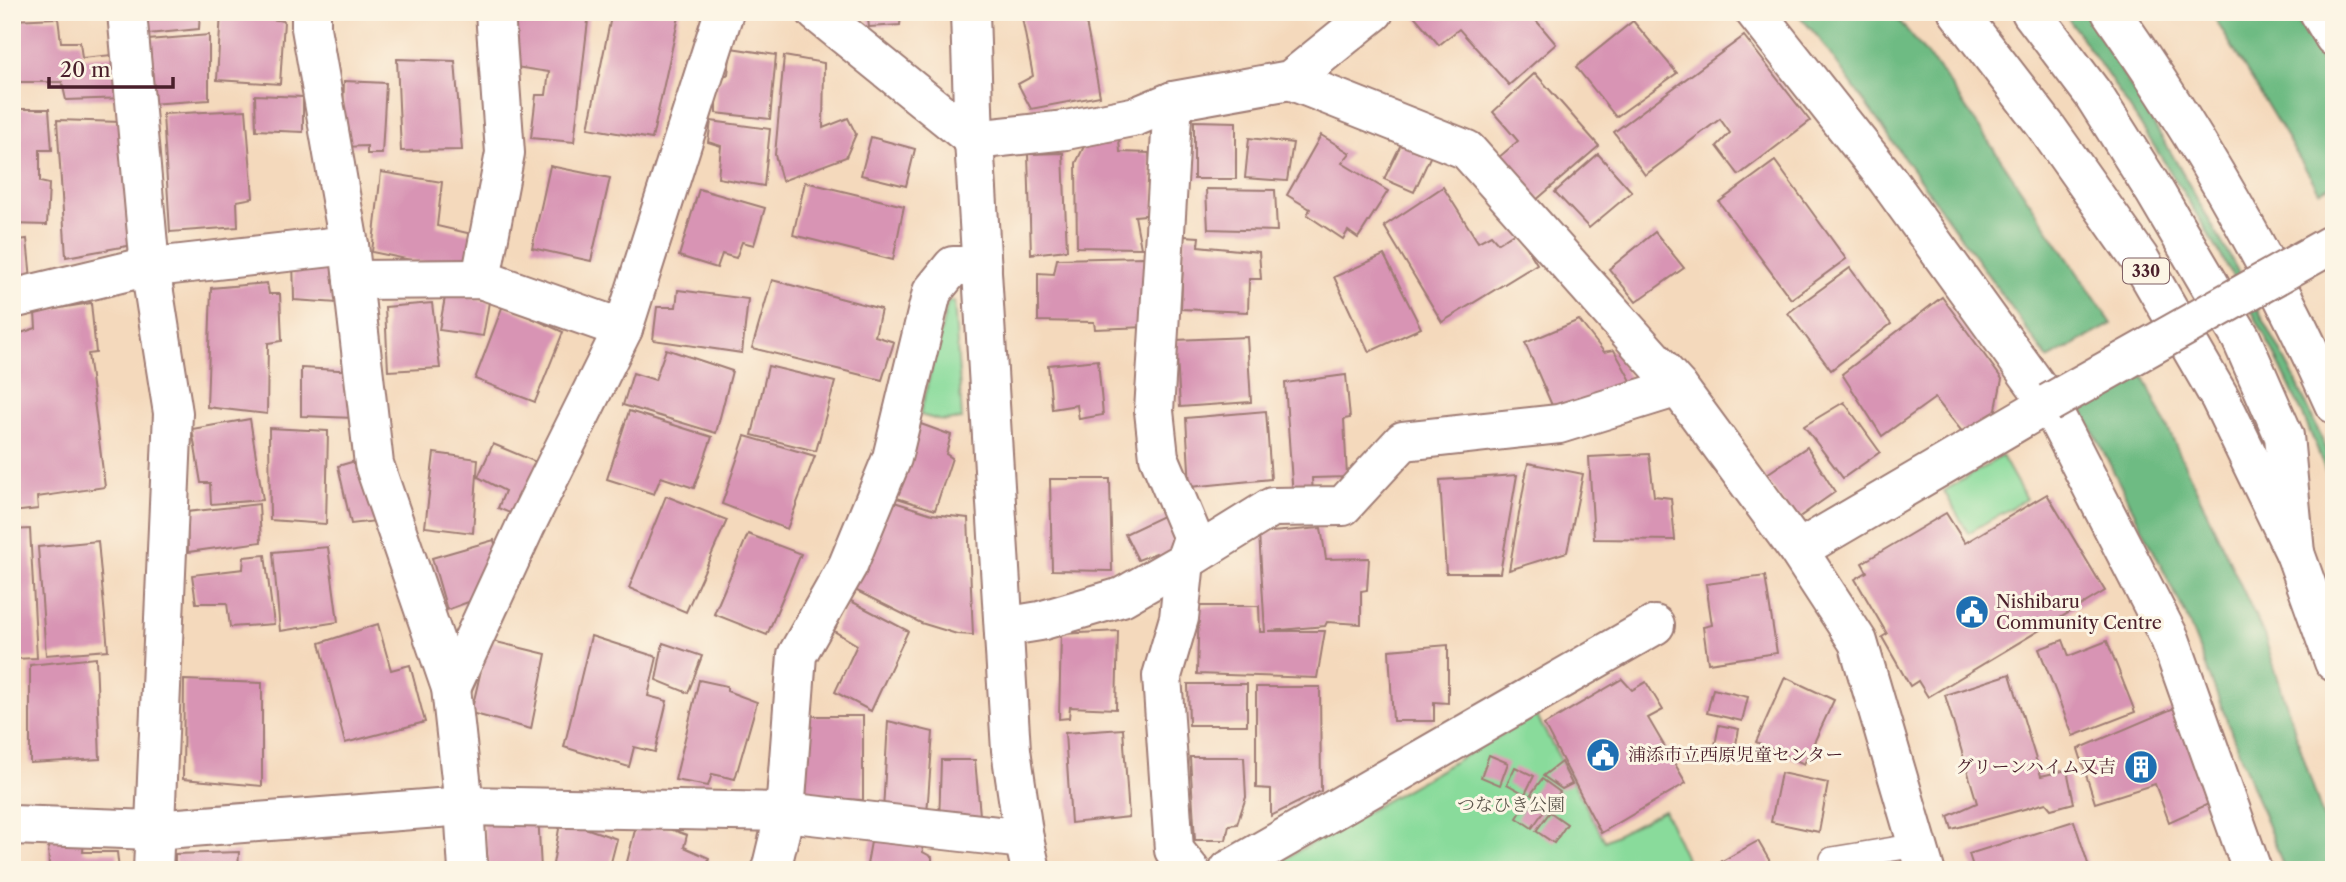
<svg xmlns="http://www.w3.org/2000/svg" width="2346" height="882" font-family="'Libre Caslon Text','Noto Serif JP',serif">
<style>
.green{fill:#89db9b;stroke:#6a7d63;stroke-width:2}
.forest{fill:#6ebb83;stroke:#5c6d57;stroke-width:2}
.building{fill:#d894b4}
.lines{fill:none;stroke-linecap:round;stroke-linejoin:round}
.service-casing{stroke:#9f7c74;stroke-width:26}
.minor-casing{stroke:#9f7c74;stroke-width:42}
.tertiary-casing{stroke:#9f7c74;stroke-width:42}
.trunk-casing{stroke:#9f7c74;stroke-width:42}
.motorway-casing{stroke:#9f7c74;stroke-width:42}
.service{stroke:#fff;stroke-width:23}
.minor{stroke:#fff;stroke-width:38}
.tertiary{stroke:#fff;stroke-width:38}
.trunk{stroke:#fff;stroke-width:38}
.motorway{stroke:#fff;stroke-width:38}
.minor-bridge-casing{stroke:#9f7c74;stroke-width:42;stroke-linecap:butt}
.minor-bridge{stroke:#fff;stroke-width:38}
.labels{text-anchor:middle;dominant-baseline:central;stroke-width:6;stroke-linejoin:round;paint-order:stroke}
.shield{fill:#fcf5e5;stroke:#7f5f63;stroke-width:2}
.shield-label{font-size:16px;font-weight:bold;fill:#4a1f2b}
.poi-label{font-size:18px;fill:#4a1f2b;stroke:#fcf5e5;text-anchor:start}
.park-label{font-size:18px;fill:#5d574d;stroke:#fcf5e5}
</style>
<rect width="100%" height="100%" fill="#fcf5e5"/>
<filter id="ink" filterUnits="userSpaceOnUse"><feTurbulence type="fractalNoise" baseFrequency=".0143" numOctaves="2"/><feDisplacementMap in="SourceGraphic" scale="14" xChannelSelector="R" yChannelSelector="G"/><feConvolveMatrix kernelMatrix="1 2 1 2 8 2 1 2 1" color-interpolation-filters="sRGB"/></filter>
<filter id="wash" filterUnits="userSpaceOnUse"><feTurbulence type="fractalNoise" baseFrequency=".00686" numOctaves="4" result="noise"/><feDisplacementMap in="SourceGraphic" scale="28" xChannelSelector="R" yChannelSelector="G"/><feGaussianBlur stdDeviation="1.57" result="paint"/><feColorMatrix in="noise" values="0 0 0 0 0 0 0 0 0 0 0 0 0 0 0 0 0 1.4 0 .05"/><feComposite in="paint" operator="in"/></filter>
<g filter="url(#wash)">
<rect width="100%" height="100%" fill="#f4d9bc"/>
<g class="green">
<polygon points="948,301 954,301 962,419 942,421 920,415"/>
<polygon points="2002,456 2026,499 1968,533 1944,491"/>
<polygon points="1536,715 1605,841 1664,810 1691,870 1265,870"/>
</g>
<g class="forest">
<polygon points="1796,12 1892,12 1943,74 2112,324 2048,359 1818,37"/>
<path d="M2063 12H2083L2092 24 2170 151 2234 264 2295 379 2334 466V494C2296 386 2241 286 2181 189 2144 129 2105 69 2063 12Z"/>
<polygon points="2211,12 2290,12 2312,41 2334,86 2334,184 2319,191"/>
<polygon points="2143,375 2264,635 2334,852 2334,870 2285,870 2185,613 2082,409"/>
</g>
<g id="blocks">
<g class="building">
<polygon points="147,12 200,12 199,29 148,34"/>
<polygon points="221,12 284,21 280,84 217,80"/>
<polygon points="514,12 589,12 574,142 531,138 536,95 546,95 549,72 509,66"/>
<polygon points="612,12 680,12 652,139 588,128"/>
<polygon points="867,12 915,12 915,14 901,15 900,25 869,27"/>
<polygon points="1021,12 1084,12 1100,96 1031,109 1018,84 1033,76"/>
<polygon points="1411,12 1529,12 1556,44 1509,85 1459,29 1439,45"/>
<polygon points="58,18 61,42 80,42 82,58 122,54 125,98 66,100 62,82 15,82 12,20"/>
<polygon points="1633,21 1677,73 1616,117 1576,67"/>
<polygon points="209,35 209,100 149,104 148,40"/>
<polygon points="1744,36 1810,121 1739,175 1717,146 1730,133 1720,119 1645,175 1614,132"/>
<polygon points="731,48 776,55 770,119 716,113 716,84 728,74"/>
<polygon points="784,56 824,63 823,128 848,118 856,134 846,157 782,181 775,155"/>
<polygon points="397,59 455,61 462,150 401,151"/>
<polygon points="1535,73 1599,146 1528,207 1491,164 1518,141 1493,112"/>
<polygon points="344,81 386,83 382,154 367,154 367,146 342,147"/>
<polygon points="255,95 303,97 303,132 256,130"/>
<polygon points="12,109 49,109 52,150 40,150 40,182 49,184 47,225 12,224"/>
<polygon points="246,110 253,198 237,201 238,227 170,232 163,114"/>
<polygon points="57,120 121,122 133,245 66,257"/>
<polygon points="711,121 770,129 764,186 718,178 721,146 708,142"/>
<polygon points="1194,121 1236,122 1236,179 1194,179"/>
<polygon points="1321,135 1350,153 1342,163 1388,191 1358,238 1348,231 1343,239 1307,215 1310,209 1287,195"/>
<polygon points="871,137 915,149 906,186 861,175"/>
<polygon points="1249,138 1293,143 1287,181 1245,178"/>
<polygon points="1119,139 1120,152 1149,153 1156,214 1135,216 1141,248 1077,247 1076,163 1086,142"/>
<polygon points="1403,140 1432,153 1414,192 1384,179"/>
<polygon points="1063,153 1067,250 1031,254 1028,154"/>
<polygon points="1598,154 1632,192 1589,228 1555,192"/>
<polygon points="1775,161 1846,259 1791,299 1719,202"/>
<polygon points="550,166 610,178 591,261 532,248"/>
<polygon points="381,172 442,182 437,226 476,235 469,272 372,252"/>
<polygon points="805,182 904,206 893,260 793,235"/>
<polygon points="1443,187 1478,242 1491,235 1498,243 1517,231 1537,264 1442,322 1384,226"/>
<polygon points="699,189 765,208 754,245 742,242 736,258 722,254 717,268 679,256"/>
<polygon points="1206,189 1275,190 1277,231 1208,229"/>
<polygon points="1655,232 1684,268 1636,302 1609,269"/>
<polygon points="1184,236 1199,237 1198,246 1259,252 1261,279 1249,279 1248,312 1181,309"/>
<polygon points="27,239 31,279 12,283 12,241"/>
<polygon points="1384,255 1421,328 1369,352 1334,277"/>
<polygon points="340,256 338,303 294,300 293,257"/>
<polygon points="1144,257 1146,327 1095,329 1094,322 1038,321 1038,273 1054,274 1057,259"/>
<polygon points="1850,268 1891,324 1831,370 1788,313"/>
<polygon points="772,280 881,309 875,336 894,342 882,380 752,348"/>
<polygon points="267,283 269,294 280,294 282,341 268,343 267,414 207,407 211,288"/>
<polygon points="678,290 748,299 742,353 653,340 657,307 676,307"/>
<polygon points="446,292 489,302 483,336 439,330"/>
<polygon points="1942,297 2002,379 1995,414 1964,434 1935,398 1882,436 1842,374"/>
<polygon points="91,303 96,353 88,354 105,487 37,497 38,509 12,512 12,336 36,328 35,312"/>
<polygon points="432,303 440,368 388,371 385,307"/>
<polygon points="503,305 563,332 535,402 475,379"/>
<polygon points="1579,320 1604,352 1614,350 1635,388 1557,417 1525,343"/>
<polygon points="1247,337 1251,402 1180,407 1176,340"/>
<polygon points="666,349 732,371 716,433 623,405 633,373 655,380"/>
<polygon points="1098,360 1103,415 1079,419 1077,405 1052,409 1048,365"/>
<polygon points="768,366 835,382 816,451 752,435"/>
<polygon points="301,368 357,371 356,418 301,416"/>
<polygon points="1346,375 1350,418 1344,419 1347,477 1312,478 1313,496 1293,497 1285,383"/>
<polygon points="1844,402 1880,452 1843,478 1804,426"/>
<polygon points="629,411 712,437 694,488 661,477 654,494 607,479"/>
<polygon points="1266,411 1271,479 1190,487 1186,418"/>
<polygon points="250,419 263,500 211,504 210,483 201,483 192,429"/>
<polygon points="918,423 951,435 946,454 952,458 935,510 894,497"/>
<polygon points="269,428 328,431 326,524 270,520"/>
<polygon points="745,436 815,456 787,529 722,504"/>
<polygon points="493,444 548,467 524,519 498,508 505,491 478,477"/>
<polygon points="1807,447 1835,492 1795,520 1764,476"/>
<polygon points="434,453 478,459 473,533 425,527"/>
<polygon points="1649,454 1654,496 1671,498 1675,540 1594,539 1589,457"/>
<polygon points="369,457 385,520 351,524 338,466"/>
<polygon points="1528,463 1583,474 1567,552 1509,570"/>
<polygon points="1517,475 1500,573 1446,573 1440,480"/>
<polygon points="1050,479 1110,479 1112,571 1052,570"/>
<polygon points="2047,494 2105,591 1928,697 1918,681 1910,686 1882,637 1887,634 1855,579 1867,572 1862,563 1946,513 1965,543"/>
<polygon points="666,496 727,520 686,612 629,588"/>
<polygon points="891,501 932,514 968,518 973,635 957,634 921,623 849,587"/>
<polygon points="259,504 261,542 188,552 187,512"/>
<polygon points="1167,514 1182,548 1160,559 1156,553 1138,560 1125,534"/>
<polygon points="1321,528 1326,559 1369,558 1367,590 1361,591 1361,624 1327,622 1325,626 1269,631 1325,631 1317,678 1197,674 1199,606 1259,606 1260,632 1265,632 1259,533"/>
<polygon points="30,529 37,658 12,659 12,530"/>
<polygon points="748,534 801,554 767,635 714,614"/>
<polygon points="494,540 500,563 479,598 447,610 432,558"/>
<polygon points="98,541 108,650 46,655 38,547"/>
<polygon points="328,547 338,622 280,631 273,552"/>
<polygon points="265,555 274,624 230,627 227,603 196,603 192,575 243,569 244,557"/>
<polygon points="1765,576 1777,653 1708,663 1703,627 1712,625 1706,584"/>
<polygon points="849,600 908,631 871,711 835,692 857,645 834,631"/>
<polygon points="378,624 391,670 410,665 425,722 345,743 320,643"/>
<polygon points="1118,631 1116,709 1070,707 1069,718 1059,719 1061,634"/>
<polygon points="591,636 657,657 648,696 667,701 655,752 634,747 629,767 564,747"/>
<polygon points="488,640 546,654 531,729 471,713"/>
<polygon points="2063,640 2069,656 2107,641 2135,712 2073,736 2039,649"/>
<polygon points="663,643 702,656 688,693 656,680"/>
<polygon points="1448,645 1448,703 1434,702 1434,721 1393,721 1389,650"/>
<polygon points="96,658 100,759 30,763 30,665"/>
<polygon points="2010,674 2041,776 2067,770 2074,803 2051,809 2046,803 1952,829 1948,816 1977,803 1945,695"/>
<polygon points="1785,677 1834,700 1804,764 1756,742"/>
<polygon points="1622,679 1632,690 1646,682 1663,710 1648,718 1686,783 1601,833 1544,725"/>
<polygon points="184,680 262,683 262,786 183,779"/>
<polygon points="699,680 727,686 727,691 757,702 735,779 712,774 708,786 675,780"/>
<polygon points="1188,684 1247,684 1247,725 1189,725"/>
<polygon points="1256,687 1320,687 1321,791 1271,816 1271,789 1256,788"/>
<polygon points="1713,689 1748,697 1742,721 1707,713"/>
<polygon points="2174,708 2213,802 2169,822 2155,784 2095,803 2078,749"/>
<polygon points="802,716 863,716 863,800 803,797"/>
<polygon points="888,721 933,732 927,814 883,811"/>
<polygon points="1719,725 1739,729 1735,749 1715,745"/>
<polygon points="1123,729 1129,817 1071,823 1065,733"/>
<polygon points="1489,755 1508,763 1500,785 1481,777"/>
<polygon points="1190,757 1244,757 1246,797 1237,824 1229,825 1226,840 1195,840"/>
<polygon points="941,760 975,760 981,826 939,825"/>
<polygon points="1561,762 1572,784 1562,789 1543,776"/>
<polygon points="1515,767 1534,776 1525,794 1507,784"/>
<polygon points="1781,773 1828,783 1819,832 1771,822"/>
<polygon points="1542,779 1560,792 1549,807 1531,794"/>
<polygon points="1528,801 1544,811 1532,828 1517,818"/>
<polygon points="562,811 573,824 617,839 609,870 552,870"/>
<polygon points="538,812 541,870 489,870 482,815"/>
<polygon points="1550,812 1567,824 1554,843 1536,831"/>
<polygon points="638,818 687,835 684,847 709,858 706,870 625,870"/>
<polygon points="2074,821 2090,870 1974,870 1969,854"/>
<polygon points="872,836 922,846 923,852 932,857 932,866 942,870 866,870"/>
<polygon points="48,839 84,839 83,852 117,852 119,870 49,870"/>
<polygon points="1758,841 1775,870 1706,870"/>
<polygon points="239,852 238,870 175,870 175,854"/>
</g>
</g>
</g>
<g filter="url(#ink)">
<use href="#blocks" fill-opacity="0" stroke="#9f7c74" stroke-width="2"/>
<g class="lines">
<g class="service-casing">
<polyline id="service" points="1832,859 1918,845"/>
</g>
<g class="minor-casing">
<g id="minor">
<polyline points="127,12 150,267 173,413 153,870"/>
<polyline points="311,12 311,28 349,245 374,464 451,688 464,806 468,870"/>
<polyline points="816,12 974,140 1066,130 1137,116 1173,101 1290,80 1374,12"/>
<polyline points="1755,12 1887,179 2049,403 2170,639 2252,870"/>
<polyline points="1290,80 1467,150 1678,387 1798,550 1858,642 1925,870"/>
<polyline points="1173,101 1154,411 1159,457 1193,538 1185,561 1179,618 1162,676 1174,850 1190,870"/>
<polyline points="481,279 505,153 495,12"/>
<polyline points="353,280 481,279 623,329"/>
<polyline points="12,299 137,269 349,245"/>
<polyline points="1798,550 2049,403"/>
<polyline points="1004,627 1040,621 1122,597 1185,561 1272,507 1343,506 1403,441 1559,424 1678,387"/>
<polyline points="451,688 526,525 623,329 724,12"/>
<polyline points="12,825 153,830 464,806 785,812 1024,839"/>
<polyline points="771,870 785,812 797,655 848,565 892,458 932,292 953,266 982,266"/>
<polyline points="1229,870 1655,625"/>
</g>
</g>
<g class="tertiary-casing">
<g id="tertiary">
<polyline points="970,12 974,140 1011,750 1024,839 1031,870"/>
<polyline points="2319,12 2334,37"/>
</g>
</g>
<g class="trunk-casing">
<g id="trunk">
<polyline points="1958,12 2045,125 2139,258 2220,398 2295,553 2334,662"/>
<path d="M2111 12C2197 135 2273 267 2334 404"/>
</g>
</g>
<g class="motorway-casing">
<polyline id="motorway" points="2031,12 2093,94 2155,192 2241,338 2284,436 2295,553"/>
</g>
<use href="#service" class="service"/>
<use href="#minor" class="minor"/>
<use href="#tertiary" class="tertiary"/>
<use href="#trunk" class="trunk"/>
<use href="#motorway" class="motorway"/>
<g class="minor-bridge-casing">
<polyline id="minor-bridge" points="2049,403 2334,243"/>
</g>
<use href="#minor-bridge" class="minor-bridge"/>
</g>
</g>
<defs>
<g id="civic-disc" transform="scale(1.75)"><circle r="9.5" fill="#1f6fb2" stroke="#fcf5e5"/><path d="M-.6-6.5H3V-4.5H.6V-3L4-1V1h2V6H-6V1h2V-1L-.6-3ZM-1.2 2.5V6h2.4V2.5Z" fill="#fff"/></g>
<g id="building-disc" transform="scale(1.75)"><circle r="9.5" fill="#1f6fb2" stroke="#fcf5e5"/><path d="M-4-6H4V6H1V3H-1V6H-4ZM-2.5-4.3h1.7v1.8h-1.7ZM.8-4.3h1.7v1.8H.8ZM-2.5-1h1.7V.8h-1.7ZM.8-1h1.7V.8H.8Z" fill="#fff"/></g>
</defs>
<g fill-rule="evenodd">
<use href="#civic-disc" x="1972" y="612"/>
<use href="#civic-disc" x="1603" y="755"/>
<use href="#building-disc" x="2141" y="767"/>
</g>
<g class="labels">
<rect class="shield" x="2123" y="258.5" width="46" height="25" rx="5"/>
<g class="shield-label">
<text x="2146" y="271">330</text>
</g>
<g class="poi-label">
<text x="1996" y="602">Nishibaru<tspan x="1996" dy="21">Community Centre</tspan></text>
<text x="1628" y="755">浦添市立西原児童センター</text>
<text x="2116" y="767" text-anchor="end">グリーンハイム又吉</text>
</g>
<g class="park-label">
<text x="1511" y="805">つなひき公園</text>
</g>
</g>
<rect width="2346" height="882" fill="none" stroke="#fcf5e5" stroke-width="42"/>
<path d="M49 77v10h124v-10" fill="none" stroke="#4a1f2b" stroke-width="3.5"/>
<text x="60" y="77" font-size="21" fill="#4a1f2b" stroke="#fcf5e5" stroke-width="5" paint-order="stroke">20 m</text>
</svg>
